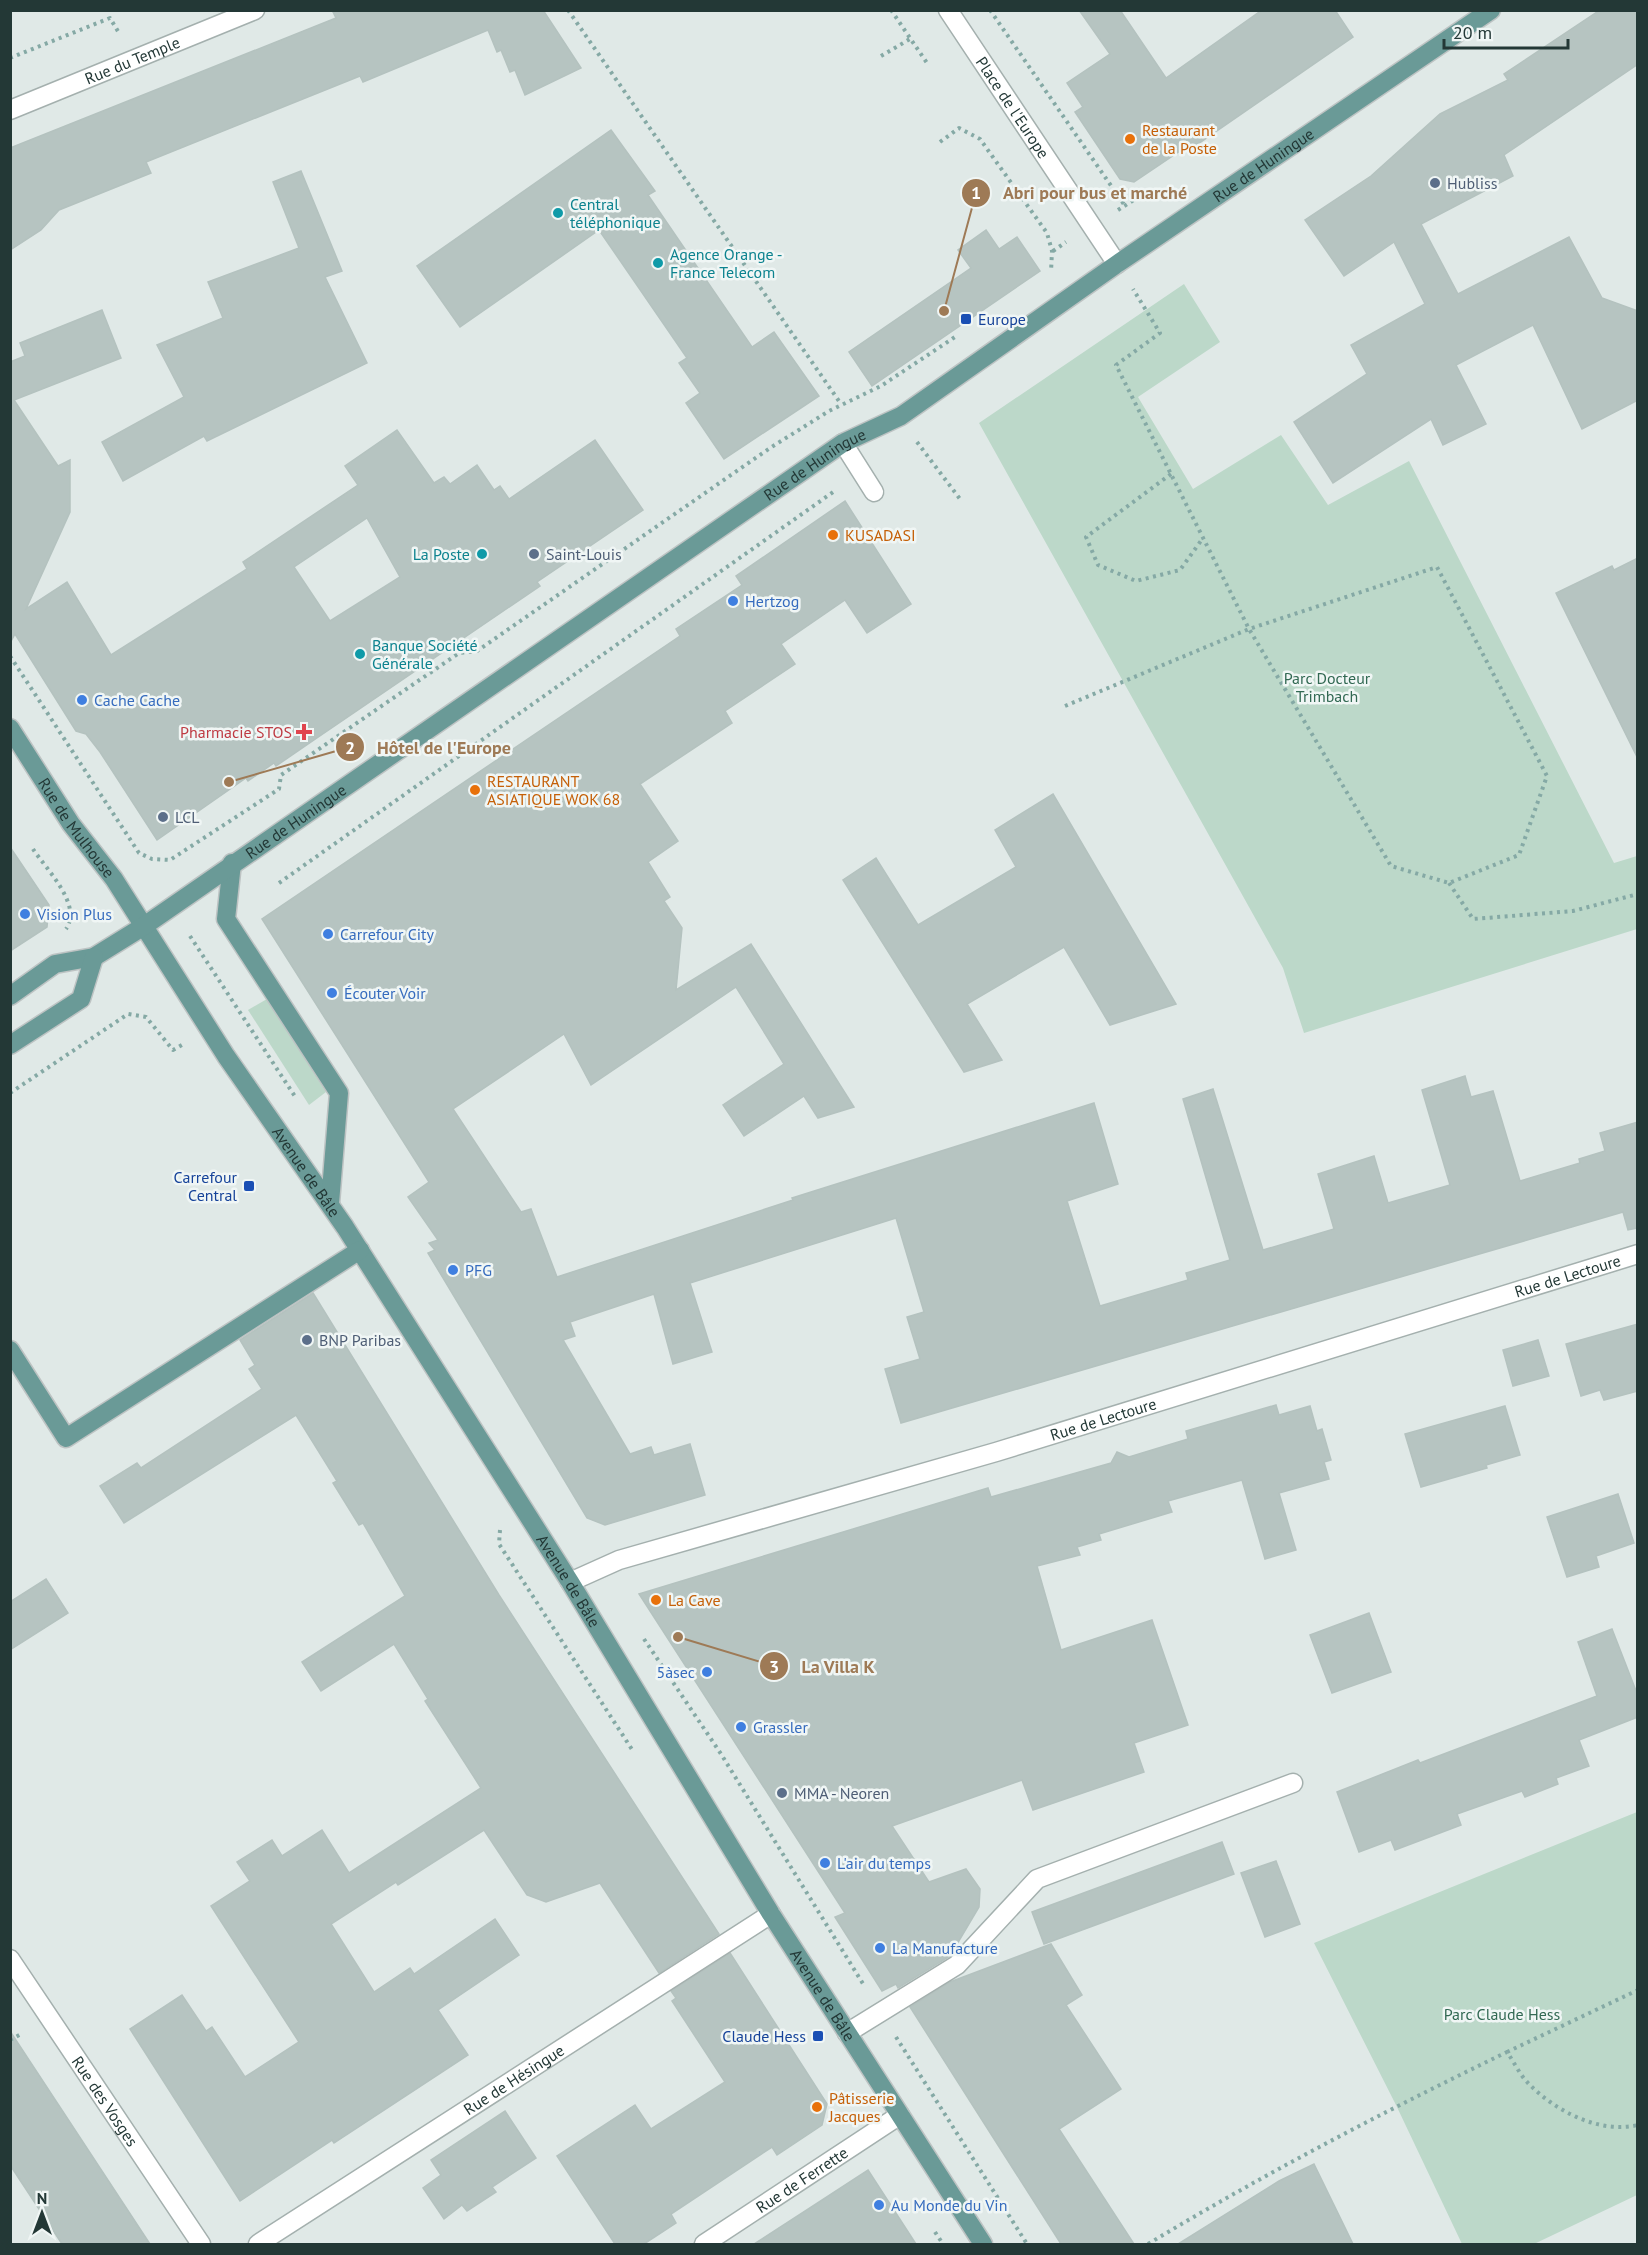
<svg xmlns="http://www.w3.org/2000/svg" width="1648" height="2255" font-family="'PT Sans',sans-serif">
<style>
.green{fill:#bcd8c9}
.building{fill:#b6c4c1;stroke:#b4c2bf;stroke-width:1.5;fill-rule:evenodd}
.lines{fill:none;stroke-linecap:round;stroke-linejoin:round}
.minor-casing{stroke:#a4b0ae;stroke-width:21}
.major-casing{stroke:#bdc3c3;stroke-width:21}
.path{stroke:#85a9a5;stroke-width:4;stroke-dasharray:3 4.5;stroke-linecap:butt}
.minor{stroke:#fff;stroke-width:18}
.major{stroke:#6a9a97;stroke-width:18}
.food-dot{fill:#e8710a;stroke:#f0f6f5;stroke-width:2}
.service-dot{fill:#5c6f8a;stroke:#f0f6f5;stroke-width:2}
.culture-dot{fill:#0f9aa8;stroke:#f0f6f5;stroke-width:2}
.transit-dot{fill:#1a4fb4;stroke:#f0f6f5;stroke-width:2}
.shop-dot{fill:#3f7fe0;stroke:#f0f6f5;stroke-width:2}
.health-dot{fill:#e0444e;stroke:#f0f6f5;stroke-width:2}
.labels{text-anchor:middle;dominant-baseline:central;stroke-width:5;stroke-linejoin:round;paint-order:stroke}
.street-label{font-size:16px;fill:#233836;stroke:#f0f6f5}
.food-label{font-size:16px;fill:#c56008;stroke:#f0f6f5;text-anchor:start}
.service-label{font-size:16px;fill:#4e5e75;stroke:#f0f6f5;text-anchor:start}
.culture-label{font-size:16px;fill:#0d838f;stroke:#f0f6f5;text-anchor:start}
.transit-label{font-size:16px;fill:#164399;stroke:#f0f6f5;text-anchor:end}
.shop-label{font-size:16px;fill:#366cbe;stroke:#f0f6f5;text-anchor:start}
.park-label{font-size:16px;fill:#326953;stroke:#f0f6f5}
.health-label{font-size:16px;fill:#be3a42;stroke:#f0f6f5;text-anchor:end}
.leader{fill:none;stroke:#9e7a56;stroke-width:2}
.callout-dot{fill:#9e7a56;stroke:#f0f6f5;stroke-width:2}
.mark-label{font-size:18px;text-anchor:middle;font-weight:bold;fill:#fff}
.callout-label{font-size:18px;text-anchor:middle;font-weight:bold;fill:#9e7a56;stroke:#f0f6f5;stroke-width:5;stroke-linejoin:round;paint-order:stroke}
</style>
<rect width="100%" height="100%" fill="#e0e9e7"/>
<g class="green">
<polygon points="1184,284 1220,342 1138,397 1193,489 1281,435 1328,505 1409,461 1614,863 1637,856 1637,929 1304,1033 1283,968 979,423"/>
<polygon points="267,999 326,1092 309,1105 248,1010"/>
<polygon points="1637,1812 1637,2195 1534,2244 1462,2244 1396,2105 1314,1943"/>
</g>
<g class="building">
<polygon points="332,10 543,10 581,68 525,95 515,70 510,72 501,50 497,52 488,30 363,82 360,76 146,162 151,173 59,210 41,230 10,250 10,148 336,18"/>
<polygon points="1079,10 1120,10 1166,78 1262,10 1335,10 1353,37 1195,146 1192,143 1134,182 1120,179 1075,112 1083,107 1067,83 1110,54"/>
<polygon points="1600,10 1638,10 1638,64 1504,155 1513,176 1421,224 1458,294 1569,237 1602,298 1638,311 1638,400 1582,429 1533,325 1456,365 1486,424 1443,445 1431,419 1333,483 1294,422 1367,374 1351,345 1425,304 1394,242 1344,276 1305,220 1371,176 1440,114 1508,80 1504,74"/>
<polygon points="611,130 655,191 648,195 752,347 774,332 819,396 724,459 686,403 700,393 679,363 687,358 599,230 460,327 417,266"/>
<polygon points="301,171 342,271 325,277 367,363 207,441 204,436 123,481 102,442 184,397 157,345 223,318 208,282 299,248 273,182"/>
<polygon points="986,230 999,249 1017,237 1040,271 872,386 849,352 971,268 958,250"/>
<path d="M102 310 121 358 14 400 58 466 70 460V512L26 609 67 582 111 655 247 569 243 562 358 485 345 466 397 430 434 483 444 477 450 484 477 465 494 490 500 486 509 499 595 440 643 510 537 582 540 586 314 740 276 766 274 763 248 781 246 778 157 840 100 752 86 734 76 731 15 634 10 643V362L25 356 20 343ZM367 518 400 577 330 621 294 567Z"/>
<polygon points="845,501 911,604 867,633 845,600 781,644 795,664 725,711 732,723 640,784 678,841 648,862 670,897 664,901 682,928 676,990 751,944 854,1107 818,1118 804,1096 744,1136 723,1105 784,1064 736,987 591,1085 564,1034 453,1109 521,1212 531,1209 557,1277 793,1200 792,1198 1094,1103 1118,1184 1067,1201 1100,1306 1188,1280 1186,1273 1230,1260 1183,1099 1213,1089 1263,1250 1334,1229 1318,1174 1374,1156 1388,1203 1450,1185 1422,1090 1465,1076 1471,1097 1493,1091 1520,1181 1580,1163 1579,1159 1605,1151 1600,1133 1638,1122 1638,1228 1628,1230 1623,1212 901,1423 885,1369 920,1359 907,1317 924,1312 896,1218 690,1283 712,1352 673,1364 654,1294 570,1322 575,1336 563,1340 630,1454 651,1447 654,1455 690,1444 705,1495 605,1525 587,1518 428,1253 435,1250 429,1243 438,1240 408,1197 429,1182 262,919 680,636 676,629 742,585 736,576"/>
<polygon points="1638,558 1638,759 1556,593 1612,566 1614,570"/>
<polygon points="1053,794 1176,1004 1110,1025 1064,947 967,1004 1002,1060 964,1072 843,880 876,858 918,925 1016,867 995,830"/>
<polygon points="10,847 49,905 47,927 10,951"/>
<polygon points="313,1293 499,1595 719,1934 659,1973 600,1883 546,1902 527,1895 484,1830 398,1885 396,1882 331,1924 374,1992 410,1968 414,1974 495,1919 519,1955 438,2010 468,2055 334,2143 332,2140 240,2201 130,2029 182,1995 206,2031 212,2027 245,2077 299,2042 211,1906 250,1881 237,1862 272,1840 282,1856 322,1830 349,1873 481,1788 425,1701 428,1699 394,1644 321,1691 302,1662 405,1596 363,1523 359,1525 333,1483 337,1481 296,1415 124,1523 100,1486 137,1463 141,1468 262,1389 249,1369 255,1365 240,1340"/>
<polygon points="1638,1324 1638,1391 1604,1400 1600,1390 1581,1396 1566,1344"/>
<polygon points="1538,1340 1549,1376 1513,1386 1503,1350"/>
<polygon points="1276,1405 1279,1415 1310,1406 1317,1431 1322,1429 1331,1460 1324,1462 1329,1479 1279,1493 1296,1550 1265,1559 1242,1480 1168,1501 1172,1512 1099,1534 1101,1540 1077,1547 1080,1555 1037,1566 1061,1650 1152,1620 1188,1725 1134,1743 1144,1772 1033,1810 1022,1780 892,1826 929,1882 966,1869 980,1889 979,1907 950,1956 898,1988 896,1984 882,1991 835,1917 845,1913 639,1594 988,1488 991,1497 1111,1463 1117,1452 1129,1457 1188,1439 1186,1431"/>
<polygon points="1505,1406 1520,1455 1486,1465 1487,1468 1421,1487 1405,1434"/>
<polygon points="1618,1494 1634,1543 1596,1556 1599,1567 1567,1577 1547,1517"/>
<polygon points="46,1579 68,1613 10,1650 10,1602"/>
<polygon points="1369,1613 1391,1672 1332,1693 1310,1635"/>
<polygon points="1612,1629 1638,1696 1638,1717 1579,1740 1589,1766 1556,1778 1558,1784 1525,1797 1522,1791 1457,1814 1461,1825 1395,1850 1391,1840 1359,1852 1337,1792 1418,1760 1420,1763 1597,1696 1578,1642"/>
<polygon points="1222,1842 1234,1874 1044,1944 1032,1912"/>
<polygon points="1276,1861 1300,1924 1265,1937 1241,1873"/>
<polygon points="1051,1944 1082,1995 1066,2005 1121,2089 1059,2129 1134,2244 1061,2244 910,2007 950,1982"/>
<polygon points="730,1953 827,2104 822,2125 777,2155 772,2147 671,2214 676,2223 644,2244 615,2244 557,2156 635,2105 651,2129 725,2082 672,2001 676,1998 671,1991"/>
<polygon points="10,2031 150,2244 62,2244 10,2165"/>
<polygon points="505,2111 536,2158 492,2187 496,2192 467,2211 462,2205 444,2219 423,2188 441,2175 431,2160"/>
<polygon points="1314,2164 1353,2244 1178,2244 1279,2181"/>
<polygon points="868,2170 916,2244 754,2244 816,2204"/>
</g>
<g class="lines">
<g class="minor-casing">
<g id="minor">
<path id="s1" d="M948 10 1117 264"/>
<path id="s2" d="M10 110 255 10"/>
<polyline points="843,443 874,492"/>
<path id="s3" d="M570 1582 619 1560 996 1452 1638 1254"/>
<path id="s4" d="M10 1959 201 2244"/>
<polyline points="847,2033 957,1965 1037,1879 1293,1783"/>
<path id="s5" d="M258 2244 771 1914"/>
<path id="s6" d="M704 2244 900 2115"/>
</g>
</g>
<g class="major-casing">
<g id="major">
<path id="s7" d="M10 728 71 824 114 879 226 1056 345 1227 570 1582 771 1914 983 2244"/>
<polyline points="232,863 226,919 339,1093 330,1203"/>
<path id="s8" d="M10 996 55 964 94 957 144 926 843 443 901 416 1117 264 1491 10"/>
<polyline points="10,1045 81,999 94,957"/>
<polyline points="10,1350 66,1438 360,1250"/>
</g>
</g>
<g class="path">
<polyline points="568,10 841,404"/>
<polyline points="891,10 927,63"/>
<polyline points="990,10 1125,206"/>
<polyline points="881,56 910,39"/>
<polyline points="10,58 110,18 119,33"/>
<polyline points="940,142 959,128 980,139 1047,233 1052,251 1051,272"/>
<polyline points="1118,210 1140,196"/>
<polyline points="1053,251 1066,242"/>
<polyline points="917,442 960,499"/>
<polyline points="1171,474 1086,537 1098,565 1136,581 1180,570 1203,538"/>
<polyline points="10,656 139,853 152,859 170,860 279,789 281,775 459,653 477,651 770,448 829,411 881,386 958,335"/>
<polyline points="1065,706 1249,629 1437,567 1547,776 1519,855 1449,883 1391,866 1249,629 1116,365 1160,333 1133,289"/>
<path d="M33 849C46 869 83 905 66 929"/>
<polyline points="279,883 836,490"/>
<polyline points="1449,883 1473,919 1573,911 1638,894"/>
<polyline points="190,936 296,1098"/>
<polyline points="10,1093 128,1014 146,1017 173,1050 182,1045"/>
<polyline points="500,1530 499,1544 633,1751"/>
<polyline points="644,1639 721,1754 865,1987"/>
<polyline points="896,2037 1027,2244"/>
<polyline points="10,2040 23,2033"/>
<polyline points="1507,2052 1638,1990"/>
<polyline points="935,2232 943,2244"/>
<path d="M1148 2244C1264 2174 1385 2111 1507 2052 1514 2062 1520 2075 1528 2083 1555 2111 1599 2134 1638 2125"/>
</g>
<use href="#minor" class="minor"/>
<use href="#major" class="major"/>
</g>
<g class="food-dot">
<circle cx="1130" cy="139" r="6"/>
<circle cx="833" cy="535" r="6"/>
<circle cx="475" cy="790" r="6"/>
<circle cx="656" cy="1600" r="6"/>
<circle cx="817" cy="2107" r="6"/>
</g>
<g class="service-dot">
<circle cx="1435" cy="183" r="6"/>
<circle cx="534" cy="554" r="6"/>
<circle cx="163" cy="817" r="6"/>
<circle cx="307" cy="1340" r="6"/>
<circle cx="782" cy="1793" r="6"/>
</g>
<g class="culture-dot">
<circle cx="558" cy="213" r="6"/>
<circle cx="658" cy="263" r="6"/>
<circle cx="482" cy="554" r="6"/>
<circle cx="360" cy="654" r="6"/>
</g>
<g class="transit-dot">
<rect x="960" y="313" width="12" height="12" rx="3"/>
<rect x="243" y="1180" width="12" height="12" rx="3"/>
<rect x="812" y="2030" width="12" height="12" rx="3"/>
</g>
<g class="shop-dot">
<circle cx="733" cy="601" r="6"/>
<circle cx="82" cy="700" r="6"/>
<circle cx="25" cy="914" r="6"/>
<circle cx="328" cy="934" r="6"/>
<circle cx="332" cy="993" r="6"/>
<circle cx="453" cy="1270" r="6"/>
<circle cx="707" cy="1672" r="6"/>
<circle cx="741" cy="1727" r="6"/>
<circle cx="825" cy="1863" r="6"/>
<circle cx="880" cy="1948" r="6"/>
<circle cx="879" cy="2205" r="6"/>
</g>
<path class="health-dot" d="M301 723h6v6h6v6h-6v6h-6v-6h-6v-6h6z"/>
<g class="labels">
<g class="street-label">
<text stroke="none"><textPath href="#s2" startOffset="132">Rue du Temple</textPath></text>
<text stroke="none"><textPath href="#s1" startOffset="117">Place de l'Europe</textPath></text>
<text stroke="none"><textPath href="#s8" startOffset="1508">Rue de Huningue</textPath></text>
<text stroke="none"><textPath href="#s8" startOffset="968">Rue de Huningue</textPath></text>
<text stroke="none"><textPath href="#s8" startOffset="338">Rue de Huningue</textPath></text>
<text stroke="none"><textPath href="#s7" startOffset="120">Rue de Mulhouse</textPath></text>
<text stroke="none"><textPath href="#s7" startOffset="534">Avenue de Bâle</textPath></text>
<text stroke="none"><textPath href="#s3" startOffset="1044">Rue de Lectoure</textPath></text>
<text stroke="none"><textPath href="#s3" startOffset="558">Rue de Lectoure</textPath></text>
<text stroke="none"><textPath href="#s7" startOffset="1020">Avenue de Bâle</textPath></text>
<text stroke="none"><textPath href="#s7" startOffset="1506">Avenue de Bâle</textPath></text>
<text stroke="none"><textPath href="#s5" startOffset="304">Rue de Hésingue</textPath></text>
<text stroke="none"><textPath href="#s4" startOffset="171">Rue des Vosges</textPath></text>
<text stroke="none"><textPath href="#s6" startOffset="117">Rue de Ferrette</textPath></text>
</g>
<g class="food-label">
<text x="1142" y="130">Restaurant<tspan x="1142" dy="18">de la Poste</tspan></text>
<text x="845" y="535">KUSADASI</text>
<text x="487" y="781">RESTAURANT<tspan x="487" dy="18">ASIATIQUE WOK 68</tspan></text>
<text x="668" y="1600">La Cave</text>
<text x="829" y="2098">Pâtisserie<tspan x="829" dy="18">Jacques</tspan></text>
</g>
<g class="service-label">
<text x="1447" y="183">Hubliss</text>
<text x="546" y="554">Saint-Louis</text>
<text x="175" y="817">LCL</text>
<text x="319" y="1340">BNP Paribas</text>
<text x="794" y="1793">MMA - Neoren</text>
</g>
<g class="culture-label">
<text x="570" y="204">Central<tspan x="570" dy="18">téléphonique</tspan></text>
<text x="670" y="254">Agence Orange -<tspan x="670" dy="18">France Telecom</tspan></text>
<text x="470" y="554" text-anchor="end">La Poste</text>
<text x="372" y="645">Banque Société<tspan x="372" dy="18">Générale</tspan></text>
</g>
<g class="transit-label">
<text x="978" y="319" text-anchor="start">Europe</text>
<text x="237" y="1177">Carrefour<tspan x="237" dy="18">Central</tspan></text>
<text x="806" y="2036">Claude Hess</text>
</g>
<g class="shop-label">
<text x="745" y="601">Hertzog</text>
<text x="94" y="700">Cache Cache</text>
<text x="37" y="914">Vision Plus</text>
<text x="340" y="934">Carrefour City</text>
<text x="344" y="993">Écouter Voir</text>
<text x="465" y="1270">PFG</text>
<text x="695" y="1672" text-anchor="end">5àsec</text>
<text x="753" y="1727">Grassler</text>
<text x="837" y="1863">L'air du temps</text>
<text x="892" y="1948">La Manufacture</text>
<text x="891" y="2205">Au Monde du Vin</text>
</g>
<g class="park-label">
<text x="1327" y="678">Parc Docteur<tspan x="1327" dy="18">Trimbach</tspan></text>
<text x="1502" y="2014">Parc Claude Hess</text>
</g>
<g class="health-label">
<text x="292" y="732">Pharmacie STOS</text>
</g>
</g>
<path class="leader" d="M944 311L976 193M229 782L350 747M678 1637L774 1666"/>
<g class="callout-dot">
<circle cx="944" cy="311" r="6"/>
<circle cx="229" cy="782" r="6"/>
<circle cx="678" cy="1637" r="6"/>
<circle cx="976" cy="193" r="15"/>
<circle cx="350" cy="747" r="15"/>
<circle cx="774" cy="1666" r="15"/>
</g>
<g class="mark-label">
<text x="976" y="199">1</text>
<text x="350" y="754">2</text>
<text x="774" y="1673">3</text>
</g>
<g class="callout-label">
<text x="1095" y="199">Abri pour bus et marché</text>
<text x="444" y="754">Hôtel de l'Europe</text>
<text x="838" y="1673">La Villa K</text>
</g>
<rect width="1648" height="2255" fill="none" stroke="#233836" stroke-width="24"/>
<g transform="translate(42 2213)" stroke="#f0f6f5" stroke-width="4.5" paint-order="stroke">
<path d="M0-4.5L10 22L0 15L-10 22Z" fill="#233836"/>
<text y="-9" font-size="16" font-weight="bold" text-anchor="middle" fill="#233836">N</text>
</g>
<path d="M1444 39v9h124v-9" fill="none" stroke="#233836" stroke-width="3"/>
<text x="1453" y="39" font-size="18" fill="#233836" stroke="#f0f6f5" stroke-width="4.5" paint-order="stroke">20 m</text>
</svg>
